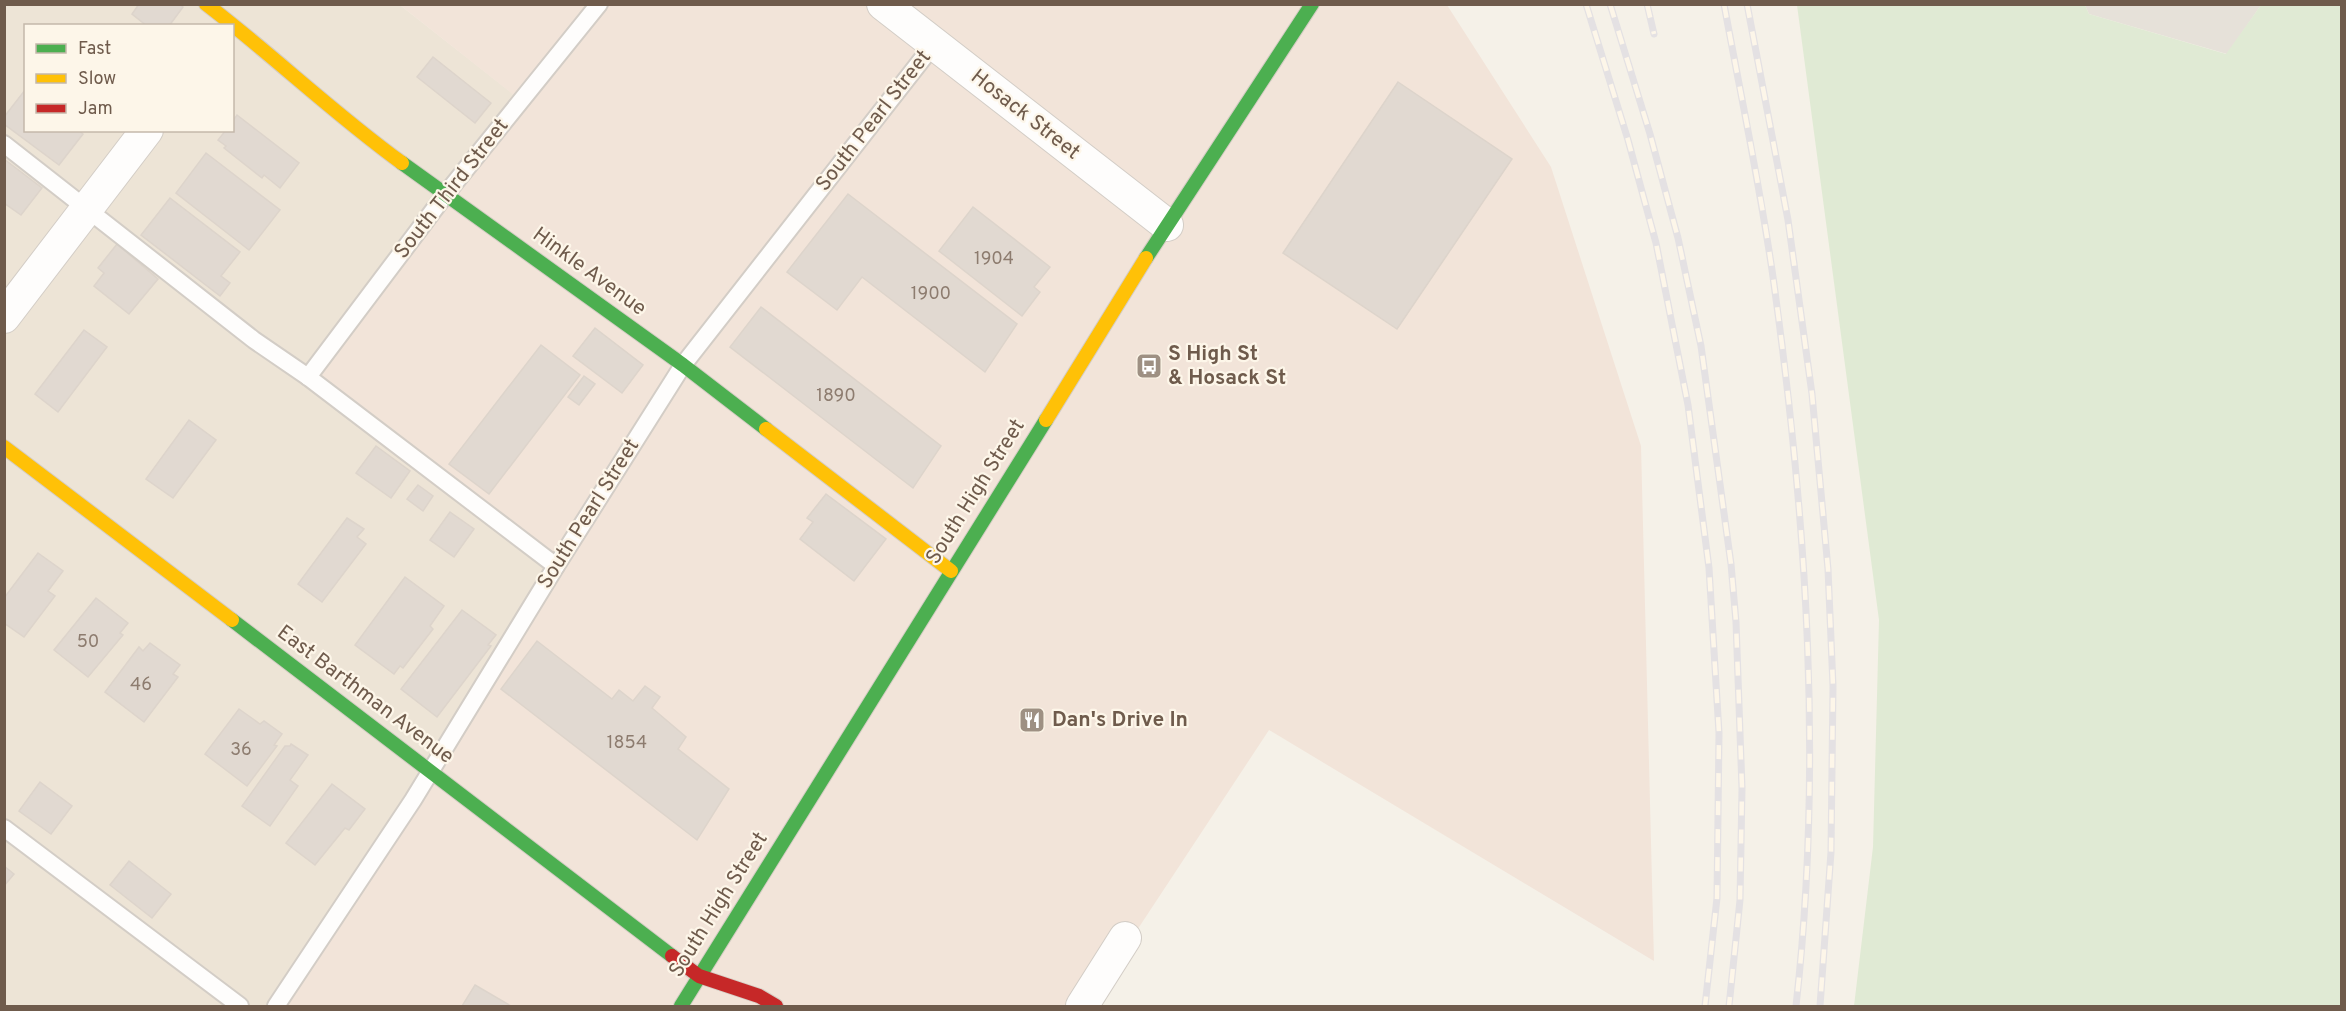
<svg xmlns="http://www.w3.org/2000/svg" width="2346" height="1011" font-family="Overpass,sans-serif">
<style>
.residential{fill:#ede4d6;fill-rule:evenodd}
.commercial{fill:#f2e4d9}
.industrial{fill:#e6e1d9}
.green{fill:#e0ead4}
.building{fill:#e1d9d1;stroke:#ddd4cb;stroke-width:1.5}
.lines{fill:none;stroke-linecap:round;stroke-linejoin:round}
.lane-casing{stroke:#d3cdc6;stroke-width:20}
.street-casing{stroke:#d3cdc6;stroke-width:34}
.fast-casing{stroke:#d4cdc4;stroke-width:16}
.slow-casing{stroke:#d4cdc4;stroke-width:16}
.jam-casing{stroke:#d4cdc4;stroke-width:16}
.lane{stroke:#fefdfc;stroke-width:16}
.street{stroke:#fefdfc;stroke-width:32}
.fast{stroke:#4caf50;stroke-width:14}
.slow{stroke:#ffc107;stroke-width:14}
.jam{stroke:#c62828;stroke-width:14}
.rail-casing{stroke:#e4e1e3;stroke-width:7}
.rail{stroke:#fdf6e9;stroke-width:4.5;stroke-dasharray:14;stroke-linecap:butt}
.labels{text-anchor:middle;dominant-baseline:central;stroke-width:4.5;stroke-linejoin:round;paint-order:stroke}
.number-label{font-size:18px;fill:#8d7c6f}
.street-label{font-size:21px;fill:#6f5b4c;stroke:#fdf6e9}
.poi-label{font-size:21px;font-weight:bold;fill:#6f5b4c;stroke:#fdf6e9;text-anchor:start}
</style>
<rect width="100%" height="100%" fill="#f5f1e8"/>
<path class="residential" d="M5 5H400L526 104 552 566 280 1006H5ZM26 26H232V130H26Z"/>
<polygon class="commercial" points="400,5 1447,5 1551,167 1641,446 1654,961 1269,730 1087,1006 280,1006 552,566 305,375 525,104"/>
<polygon class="industrial" points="2085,5 2261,5 2227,54 2089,14"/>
<polygon class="green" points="1797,5 2085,5 2089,14 2226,54 2261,5 2341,5 2341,1006 1854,1006 1873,847 1879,620"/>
<g class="building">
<polygon points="139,4 180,4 183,7 169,26 147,26 132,14"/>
<polygon points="433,57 491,103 475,123 417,77"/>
<polygon points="1398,82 1512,159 1397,329 1283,253"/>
<polygon points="25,90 26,130 78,130 83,134 59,165 4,124 4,117"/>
<polygon points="237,115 299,163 280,188 264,175 262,178 224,148 226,146 218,140 226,130 232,130 232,122"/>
<polygon points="206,153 280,210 249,250 176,193"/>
<polygon points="4,159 42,188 21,215 4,203"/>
<polygon points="848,194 1017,324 985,372 862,277 837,310 787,272"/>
<polygon points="170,198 240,252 221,276 230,283 220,296 141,235"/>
<polygon points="973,207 1050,267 1034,287 1040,292 1022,316 939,251"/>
<polygon points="117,244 158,279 129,314 94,286 104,273 98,268"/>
<polygon points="761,307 941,446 913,488 730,347"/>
<polygon points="595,328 643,365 622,393 573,356"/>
<polygon points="84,330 107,347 58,412 35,394"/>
<polygon points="541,345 580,375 489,494 449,464"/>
<polygon points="584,376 595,384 579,405 568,397"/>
<polygon points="189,420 216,440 173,498 146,479"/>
<polygon points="376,446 410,471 391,498 356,473"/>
<polygon points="418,485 433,496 423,511 407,499"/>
<polygon points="826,494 886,539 854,581 800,539 813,522 807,518"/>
<polygon points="450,512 474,529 454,557 430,540"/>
<polygon points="347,518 364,529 357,537 366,544 322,602 298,584"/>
<polygon points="38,553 63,571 48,591 55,596 24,637 4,623 4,598"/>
<polygon points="405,577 444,606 430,626 433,629 403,668 400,666 394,674 355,645"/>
<polygon points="96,598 128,623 120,633 123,635 88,677 54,650"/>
<polygon points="462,610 496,635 488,645 491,646 437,717 401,689"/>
<polygon points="537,641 612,699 619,690 633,701 645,686 660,697 652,708 686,737 678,749 729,789 697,840 501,689"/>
<polygon points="150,643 180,665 173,674 178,677 144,722 105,692 139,647 143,651"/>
<polygon points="239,709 260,724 264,721 282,734 274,745 277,746 247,786 205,754"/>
<polygon points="291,744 308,755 290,780 298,786 270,826 242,806 285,746 290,746"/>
<polygon points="40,782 72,806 51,834 19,811"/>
<polygon points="332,784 365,809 349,830 345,828 315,865 286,843"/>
<polygon points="129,861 171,894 152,918 110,885"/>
<polygon points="4,866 14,874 4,886"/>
<polygon points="475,985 511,1006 462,1006"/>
</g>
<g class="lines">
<g class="lane-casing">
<g id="lane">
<polyline points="4,144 254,340 308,377 556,566"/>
<polyline points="308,377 445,195 599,4"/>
<polyline points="4,828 240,1006"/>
<polyline points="276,1006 413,800 556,566 683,365 934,44"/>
</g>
</g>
<g class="street-casing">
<g id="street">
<polyline points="883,4 1167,225"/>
<polyline points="4,317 147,130"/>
<polyline points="1082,1006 1125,938"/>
</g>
</g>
<g class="fast-casing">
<g id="fast">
<polyline points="402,163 683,365 766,429"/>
<polyline points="1146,258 1312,4"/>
<polyline points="232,620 672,956"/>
<polyline points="681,1006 1046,420"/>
</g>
</g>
<g class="slow-casing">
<g id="slow">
<path d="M206 4C273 55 334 114 402 163"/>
<polyline points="1046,420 1146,258"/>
<polyline points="766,429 951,571"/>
<polyline points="4,447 232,620"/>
</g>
</g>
<g class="jam-casing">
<polyline id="jam" points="672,956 699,976 759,996 776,1006"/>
</g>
<use href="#lane" class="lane"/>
<use href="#street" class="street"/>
<use href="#fast" class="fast"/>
<use href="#slow" class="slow"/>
<use href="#jam" class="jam"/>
<g class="rail-casing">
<g id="rail">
<polyline points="1586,4 1628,140 1656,243 1688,405 1709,568 1719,733 1717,898 1705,1006"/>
<polyline points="1610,4 1650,134 1678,238 1701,346 1731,564 1736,622 1742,788 1740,900 1729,1006"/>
<polyline points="1647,4 1654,34"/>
<path d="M1724 4C1741 97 1761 190 1774 284 1807 523 1823 766 1796 1006"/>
<polyline points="1747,4 1788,220 1812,394 1828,569 1833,686 1831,852 1820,1006"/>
</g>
</g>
<use href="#rail" class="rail"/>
</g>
<defs>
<g id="bus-square" transform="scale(1.35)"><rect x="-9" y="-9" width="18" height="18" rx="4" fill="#9e9083" stroke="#fdf6e9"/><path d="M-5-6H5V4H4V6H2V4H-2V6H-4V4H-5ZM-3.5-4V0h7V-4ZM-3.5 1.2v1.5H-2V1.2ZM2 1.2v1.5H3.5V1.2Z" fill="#fff"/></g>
<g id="restaurant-square" transform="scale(1.35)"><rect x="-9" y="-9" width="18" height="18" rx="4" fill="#9e9083" stroke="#fdf6e9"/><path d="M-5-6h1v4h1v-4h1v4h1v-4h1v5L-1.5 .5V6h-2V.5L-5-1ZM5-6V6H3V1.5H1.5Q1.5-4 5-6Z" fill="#fff"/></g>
</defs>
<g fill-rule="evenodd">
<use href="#bus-square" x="1149" y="366"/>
<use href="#restaurant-square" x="1032" y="720"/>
</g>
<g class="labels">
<g class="number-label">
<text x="994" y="259">1904</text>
<text x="931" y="294">1900</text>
<text x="836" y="396">1890</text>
<text x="88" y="642">50</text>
<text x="141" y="685">46</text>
<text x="627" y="743">1854</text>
<text x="241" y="750">36</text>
</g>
<g class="street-label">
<text transform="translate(1025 115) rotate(38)">Hosack Street</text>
<text transform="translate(874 121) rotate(-52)">South Pearl Street</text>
<text transform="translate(452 189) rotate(-52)">South Third Street</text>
<text transform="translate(589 272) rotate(36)">Hinkle Avenue</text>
<text transform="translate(976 492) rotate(-58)">South High Street</text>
<text transform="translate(589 514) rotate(-58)">South Pearl Street</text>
<text transform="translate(365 695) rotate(37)">East Barthman Avenue</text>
<text transform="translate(719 905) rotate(-58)">South High Street</text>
</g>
<g class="poi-label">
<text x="1168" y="354">S High St<tspan x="1168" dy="24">&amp; Hosack St</tspan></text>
<text x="1052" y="720">Dan's Drive In</text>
</g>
</g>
<rect width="2346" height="1011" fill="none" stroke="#6f5b4c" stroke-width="12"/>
<rect x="24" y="24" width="210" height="108" fill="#fdf6e9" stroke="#c4b8aa" stroke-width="1.5"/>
<rect x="36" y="44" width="30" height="9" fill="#4caf50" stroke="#c4b8aa" stroke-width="1.5"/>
<text x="78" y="54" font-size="18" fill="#6f5b4c">Fast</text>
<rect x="36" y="74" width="30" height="9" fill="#ffc107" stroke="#c4b8aa" stroke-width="1.5"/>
<text x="78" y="84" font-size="18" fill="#6f5b4c">Slow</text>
<rect x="36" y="104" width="30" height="9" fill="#c62828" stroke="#c4b8aa" stroke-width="1.5"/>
<text x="78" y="114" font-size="18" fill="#6f5b4c">Jam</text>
</svg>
